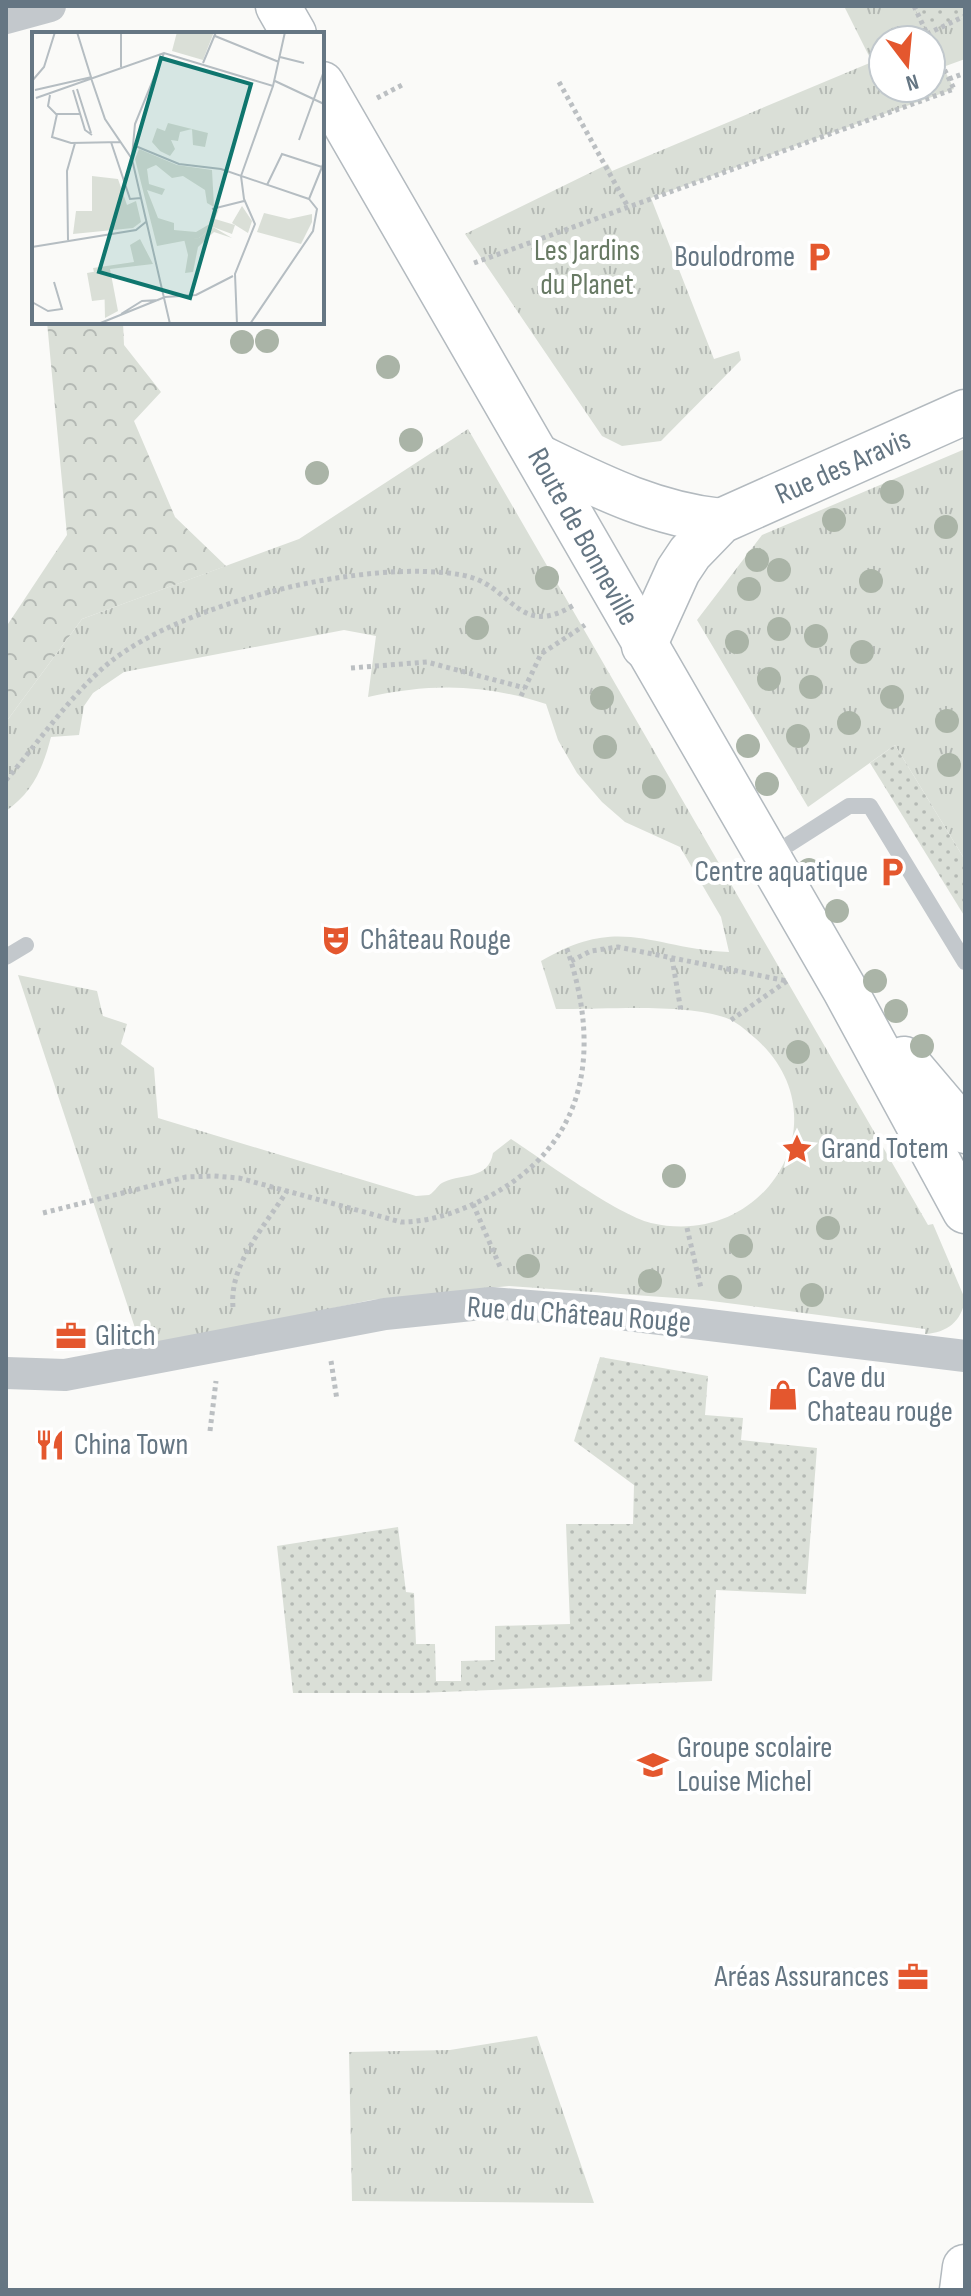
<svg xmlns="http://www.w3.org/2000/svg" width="971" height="2296" font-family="'Sofia Sans Condensed',sans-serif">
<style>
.grass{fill:url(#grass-tufts);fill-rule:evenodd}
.forest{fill:url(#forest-crowns)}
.garden{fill:url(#garden-dots)}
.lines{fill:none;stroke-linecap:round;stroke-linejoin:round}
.secondary-casing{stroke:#b3babf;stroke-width:47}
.path{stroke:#bbbfc2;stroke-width:5;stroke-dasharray:4 4;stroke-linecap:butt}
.lane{stroke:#c3c8cc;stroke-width:16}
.street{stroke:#c3c8cc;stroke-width:32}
.secondary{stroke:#fff;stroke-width:44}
.tree{fill:#aab4a7}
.labels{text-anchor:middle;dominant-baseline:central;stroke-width:8;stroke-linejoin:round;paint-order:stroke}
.park-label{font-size:30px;fill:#687a64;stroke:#fff}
.poi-label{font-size:30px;fill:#657683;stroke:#fff;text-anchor:start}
.street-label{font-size:30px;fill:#657683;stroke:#fff}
.inset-road{fill:none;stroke:#b5bdc2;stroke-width:2}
.view{fill:#0f766e;fill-opacity:0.15;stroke:#0f766e;stroke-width:4}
.inset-edge{fill:none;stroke:#657683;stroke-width:4}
</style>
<defs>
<pattern id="grass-tufts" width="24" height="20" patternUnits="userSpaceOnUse" patternTransform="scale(2)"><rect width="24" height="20" fill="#dadfd7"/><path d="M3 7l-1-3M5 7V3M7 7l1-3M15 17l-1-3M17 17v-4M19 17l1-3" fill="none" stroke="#b4b9b4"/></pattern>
<pattern id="forest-crowns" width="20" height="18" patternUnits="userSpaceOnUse" patternTransform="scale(2)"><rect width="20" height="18" fill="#dadfd7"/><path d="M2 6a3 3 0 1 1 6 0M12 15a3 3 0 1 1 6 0" fill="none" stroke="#b4b9b4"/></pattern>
<pattern id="garden-dots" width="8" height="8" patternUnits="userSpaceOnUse" patternTransform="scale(2)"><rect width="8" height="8" fill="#dadfd7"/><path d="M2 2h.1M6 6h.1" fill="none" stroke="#b4b9b4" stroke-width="1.8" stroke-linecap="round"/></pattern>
</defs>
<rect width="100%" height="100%" fill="#fafaf8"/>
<g class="grass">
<path d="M844 6H914L927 33 965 16V59L943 67 954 89 651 198 714 359 739 351 741 360 661 441 622 446 602 436 465 234 608 164 612 171 872 62ZM883 40H931V88H883Z"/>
<path d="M468 429 928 1225 933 1224 965 1299C962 1321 947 1333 925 1334V1329L704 1300 509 1286 371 1300 160 1345 139 1340 18 975 97 991 103 1016 127 1024 121 1044 154 1068 158 1118 416 1196 429 1195C436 1191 438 1184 444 1182 464 1173 488 1180 493 1153L511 1139C543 1160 618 1215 651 1223 765 1250 846 1118 755 1038 748 1032 739 1024 731 1020 691 1002 602 1010 556 1009L541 961C620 914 650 948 729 952L721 917 680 847 625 822 602 802 577 773 558 740 546 704C485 684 432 683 368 697L376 636 344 630 124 672 93 693 84 706 79 735 51 737C43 768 33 792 6 811V722L82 619 299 539Z"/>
<polygon points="965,449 965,860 895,745 808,807 697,620 762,535"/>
<polygon points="537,2036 594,2203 352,2201 349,2052 450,2050"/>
</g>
<polygon class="forest" points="47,322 123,322 124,345 161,392 134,421 175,517 226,566 82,619 6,722 6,627 67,535"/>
<g class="garden">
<polygon points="914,6 965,6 965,16 927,34"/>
<polygon points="895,745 965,860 965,917 870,763"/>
<polygon points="600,1357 708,1376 705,1415 743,1418 741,1440 817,1448 806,1594 716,1590 712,1681 418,1693 293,1693 277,1546 398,1527 406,1592 414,1593 416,1644 435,1644 436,1681 461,1681 461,1661 495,1660 495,1626 570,1624 566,1524 633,1524 634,1485 574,1441"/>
</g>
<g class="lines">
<g class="secondary-casing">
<g id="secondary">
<polyline points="278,6 294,34"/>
<polyline points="322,84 845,990 965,1211"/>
<path d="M539 457C599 486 654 514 721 521"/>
<polyline points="644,646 678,571 690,553 721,521 965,412"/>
<polyline points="904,1059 965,1131"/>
<polyline points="962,2290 965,2267"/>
</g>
</g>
<g class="path">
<polyline points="914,6 930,40"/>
<polyline points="927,34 965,16"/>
<polyline points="949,79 965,73"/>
<polyline points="559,82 628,207"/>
<polyline points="377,98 404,84"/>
<polyline points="474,263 954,89 931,42"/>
<polyline points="351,668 427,662 525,688"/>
<polyline points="521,696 541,654 585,625"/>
<path d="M6 780C39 742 71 694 110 662 186 602 367 558 462 575 513 584 517 640 574 605"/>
<polyline points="672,958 681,1011"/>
<polyline points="571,961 591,951 618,947 787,981"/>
<polyline points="731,1020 787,981"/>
<polyline points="473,1204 501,1269"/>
<path d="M43 1213 186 1177 214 1176 239 1178 401 1222C430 1222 458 1212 484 1199 589 1146 602 1049 566 946"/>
<polyline points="687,1228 701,1288"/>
<path d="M233 1307C229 1264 265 1226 287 1191"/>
<polyline points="331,1361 337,1400"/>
<polyline points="210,1431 216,1381"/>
</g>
<g class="lane">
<polyline points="769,857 849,806 870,806 965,962"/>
<polyline points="6,957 26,945"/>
</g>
<g class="street">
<polyline points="6,18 50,6"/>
<polyline points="6,1373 65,1375 385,1314 491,1303 594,1311 965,1356"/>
</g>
<use href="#secondary" class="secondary"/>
</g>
<g class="tree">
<circle cx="267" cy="341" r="12"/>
<circle cx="242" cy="342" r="12"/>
<circle cx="388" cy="367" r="12"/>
<circle cx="411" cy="440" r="12"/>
<circle cx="317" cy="473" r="12"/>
<circle cx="892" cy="492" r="12"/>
<circle cx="834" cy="520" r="12"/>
<circle cx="946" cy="527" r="12"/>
<circle cx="757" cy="560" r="12"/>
<circle cx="779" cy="570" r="12"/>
<circle cx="547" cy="578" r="12"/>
<circle cx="871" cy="581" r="12"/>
<circle cx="749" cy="589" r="12"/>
<circle cx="477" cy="628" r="12"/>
<circle cx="779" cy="629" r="12"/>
<circle cx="816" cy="636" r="12"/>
<circle cx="737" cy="642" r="12"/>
<circle cx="862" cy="652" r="12"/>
<circle cx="769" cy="679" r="12"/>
<circle cx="811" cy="687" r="12"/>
<circle cx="892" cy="697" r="12"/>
<circle cx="602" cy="698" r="12"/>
<circle cx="947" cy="721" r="12"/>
<circle cx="849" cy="723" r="12"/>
<circle cx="798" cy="736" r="12"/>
<circle cx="748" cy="746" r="12"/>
<circle cx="605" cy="747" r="12"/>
<circle cx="949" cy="765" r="12"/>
<circle cx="767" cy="784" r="12"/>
<circle cx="654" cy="787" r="12"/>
<circle cx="809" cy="870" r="12"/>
<circle cx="837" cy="911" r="12"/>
<circle cx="875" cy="981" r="12"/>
<circle cx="896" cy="1011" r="12"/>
<circle cx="922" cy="1046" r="12"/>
<circle cx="798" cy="1052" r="12"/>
<circle cx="674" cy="1176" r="12"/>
<circle cx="828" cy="1228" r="12"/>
<circle cx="741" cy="1246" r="12"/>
<circle cx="528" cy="1266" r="12"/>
<circle cx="650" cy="1281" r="12"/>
<circle cx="730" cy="1287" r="12"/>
<circle cx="812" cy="1295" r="12"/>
</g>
<defs>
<g id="parking-bare" transform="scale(2.4)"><path d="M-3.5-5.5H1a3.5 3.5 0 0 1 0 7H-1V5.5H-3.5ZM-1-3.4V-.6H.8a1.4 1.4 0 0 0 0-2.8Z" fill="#e4572e" stroke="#fff" stroke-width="2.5" paint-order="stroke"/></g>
<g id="theatre-bare" transform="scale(2.4)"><path d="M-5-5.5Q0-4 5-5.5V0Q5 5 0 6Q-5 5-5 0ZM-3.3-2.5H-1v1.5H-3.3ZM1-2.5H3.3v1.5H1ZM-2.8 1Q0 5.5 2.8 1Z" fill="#e4572e" stroke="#fff" stroke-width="2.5" paint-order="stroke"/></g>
<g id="sight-bare" transform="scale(2.4)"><path d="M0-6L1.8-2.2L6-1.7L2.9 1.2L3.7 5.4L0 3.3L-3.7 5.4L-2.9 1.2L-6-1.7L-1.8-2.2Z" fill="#e4572e" stroke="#fff" stroke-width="2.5" paint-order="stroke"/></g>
<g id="office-bare" transform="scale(2.4)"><path d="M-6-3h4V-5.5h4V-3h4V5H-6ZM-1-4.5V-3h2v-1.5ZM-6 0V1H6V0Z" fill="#e4572e" stroke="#fff" stroke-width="2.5" paint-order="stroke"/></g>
<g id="shop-bare" transform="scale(2.4)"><path d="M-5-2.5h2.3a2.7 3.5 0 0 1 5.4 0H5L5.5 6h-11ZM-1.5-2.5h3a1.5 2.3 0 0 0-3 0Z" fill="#e4572e" stroke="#fff" stroke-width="2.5" paint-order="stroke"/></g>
<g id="restaurant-bare" transform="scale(2.4)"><path d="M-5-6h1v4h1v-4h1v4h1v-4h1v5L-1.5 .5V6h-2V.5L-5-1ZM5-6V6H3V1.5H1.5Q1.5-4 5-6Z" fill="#e4572e" stroke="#fff" stroke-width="2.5" paint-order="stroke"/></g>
<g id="school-bare" transform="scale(2.4)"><path d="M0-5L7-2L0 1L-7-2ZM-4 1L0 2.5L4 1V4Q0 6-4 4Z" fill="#e4572e" stroke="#fff" stroke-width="2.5" paint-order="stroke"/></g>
</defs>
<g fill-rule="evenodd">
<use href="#parking-bare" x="819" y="257"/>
<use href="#parking-bare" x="892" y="872"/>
<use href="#theatre-bare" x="336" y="940"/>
<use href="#sight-bare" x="797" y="1149"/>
<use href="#office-bare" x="71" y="1336"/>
<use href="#shop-bare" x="783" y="1395"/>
<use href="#restaurant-bare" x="50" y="1445"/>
<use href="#school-bare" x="653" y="1765"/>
<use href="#office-bare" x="913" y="1977"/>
</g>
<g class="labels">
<g class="park-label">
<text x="587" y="251">Les Jardins<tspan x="587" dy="34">du Planet</tspan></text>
</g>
<g class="poi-label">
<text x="795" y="257" text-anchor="end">Boulodrome</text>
<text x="868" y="872" text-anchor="end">Centre aquatique</text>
<text x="360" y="940">Château Rouge</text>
<text x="821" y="1149">Grand Totem</text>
<text x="95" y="1336">Glitch</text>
<text x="807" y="1378">Cave du<tspan x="807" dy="34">Chateau rouge</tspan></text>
<text x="74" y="1445">China Town</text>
<text x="677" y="1748">Groupe scolaire<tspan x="677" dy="34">Louise Michel</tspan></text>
<text x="889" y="1977" text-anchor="end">Aréas Assurances</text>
</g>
<g class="street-label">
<text transform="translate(843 467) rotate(-24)">Rue des Aravis</text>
<text transform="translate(583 537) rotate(61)">Route de Bonneville</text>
<text transform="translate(579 1315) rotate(4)">Rue du Château Rouge</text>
</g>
</g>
<g transform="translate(32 32)">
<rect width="292" height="292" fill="#fafaf8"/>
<path d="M145 0H182L171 28 140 19ZM107 117 145 133 180 138 182 175 175 171 173 158 151 144 140 146 124 133 115 137 117 152 133 157 130 163 115 158 126 186 142 191V198L164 200 181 190 182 181 187 177 183 187 203 193 200 202 181 195 167 206 125 214 103 127ZM60 144 86 147 95 173 104 169 109 190 101 196 41 202 44 179H60ZM232 181 257 187 280 182V190L269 212 225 200ZM108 207 121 232 78 237 86 279 73 286 72 239 62 240 61 236 102 230 98 213Z" fill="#dadfd7"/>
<path d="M181 195 200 206 182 200 166 215 161 240 153 241 156 223 152 207 167 206Z" fill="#dadfd7"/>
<path d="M136 91 176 101 173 115 161 113 160 97 148 100 146 109 139 108 143 117 138 124 128 119 120 110 125 96 133 99ZM210 174 220 189 216 201 200 191ZM72 238 77 267 60 269 55 241Z" fill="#dadfd7"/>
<path class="inset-road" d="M45 0 59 45M183 4 247 30M248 25 272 31M171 31 184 0M89 35V0M59 46 73 87 100 127 138 292M0 49 12 35 23 0M243 49 292 72M45 57 59 101M3 58 60 45M41 58 53 98 60 103M18 63 16 74 24 82H49M4 66 132 21 241 54 253 0M25 82 20 105 39 111 89 110M267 108 292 39M79 110 98 167 109 166M101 113 147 132 189 137 277 167M100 124 103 92 132 21M235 153 250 122 290 135M277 167 292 130M180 177 212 169M36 208 35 139 43 111M0 215 104 198 115 189M0 270 16 279 30 277 22 250M89 282 110 269 128 268M66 292 133 265 164 263 201 244M205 292 203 242 223 192 212 167 209 144 241 54M218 292 281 199 285 177 277 167"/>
<path class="view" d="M129 26 219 52 158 266 67 240Z"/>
<rect width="292" height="292" class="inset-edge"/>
</g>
<rect width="971" height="2296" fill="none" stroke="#657683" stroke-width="16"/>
<g transform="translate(907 64) rotate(164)"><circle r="38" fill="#ffffff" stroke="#c1c8cd" stroke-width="2"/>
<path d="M0-6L14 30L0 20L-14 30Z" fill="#e4572e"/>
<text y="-12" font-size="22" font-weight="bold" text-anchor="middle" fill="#657683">N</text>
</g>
</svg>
